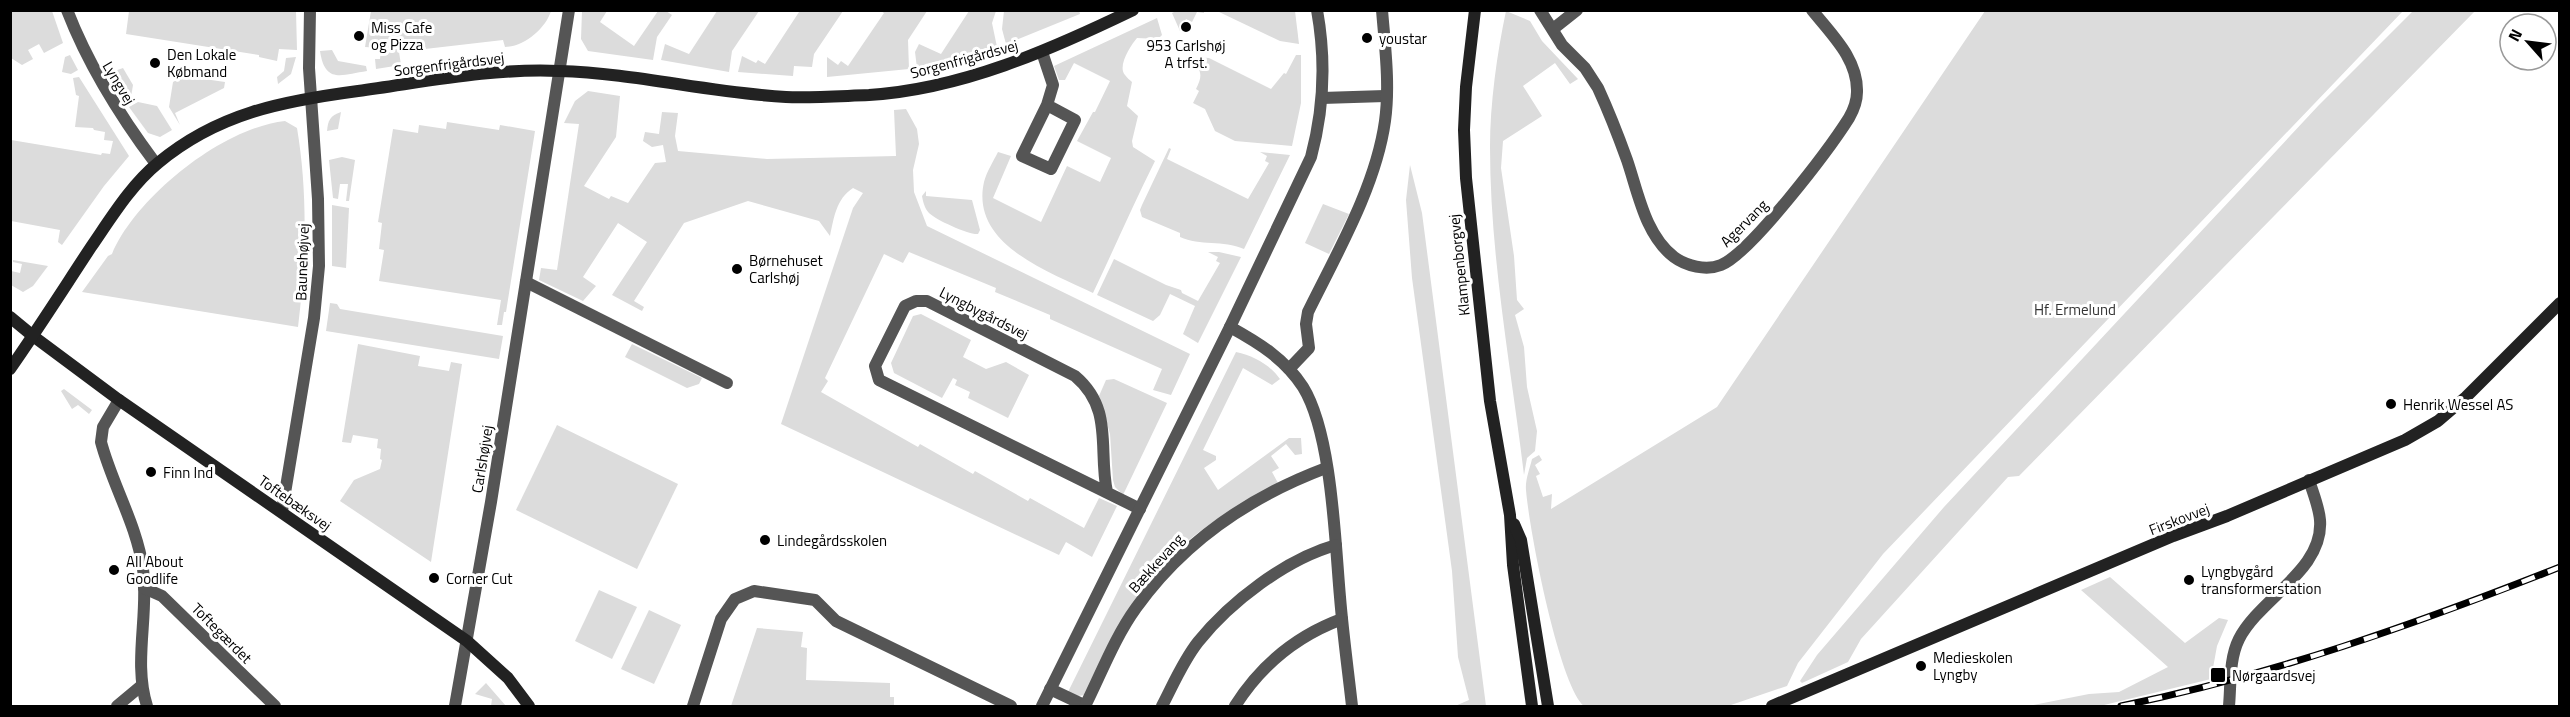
<svg xmlns="http://www.w3.org/2000/svg" width="2570" height="717" font-family="'Titillium Web',sans-serif">
<style>
.green{fill:#dcdcdc}
.lines{fill:none;stroke-linecap:round;stroke-linejoin:round}
.street{stroke:#555;stroke-width:12}
.secondary{stroke:#222;stroke-width:12}
.rail-casing{stroke:#000;stroke-width:7}
.rail{stroke:#fff;stroke-width:4.5;stroke-dasharray:14;stroke-linecap:butt}
.poi-dot{fill:#000;stroke:#fff;stroke-width:2}
.labels{text-anchor:middle;dominant-baseline:central;stroke-width:6;stroke-linejoin:round;paint-order:stroke}
.poi-label{font-size:15px;fill:#000;stroke:#fff;text-anchor:start}
.street-label{font-size:15px;fill:#000;stroke:#fff}
.park-label{font-size:15px;fill:#333;stroke:#fff}
</style>
<rect width="100%" height="100%" fill="#fff"/>
<g class="green">
<polygon points="1079,10 1080,14 1006,44 1002,29 1004,11"/>
<polygon points="10,11 52,11 63,43 44,53 39,44 28,50 33,59 22,65 11,58"/>
<polygon points="129,11 296,11 297,50 279,49 277,61 259,57 259,55 126,34"/>
<path d="M371 11V10L551 11C546 28 524 47 505 47L503 40 399 52 401 65 376 69 375 59H380L381 48 365 47Z"/>
<polygon points="582,11 607,11 600,22 634,46 658,11 666,11 672,15 657,37 653,60 588,51 581,39"/>
<polygon points="717,11 759,11 732,51 729,72 661,60 665,44 689,54"/>
<polygon points="798,11 843,11 814,54 812,67 794,66 793,76 738,72 742,56 756,63 758,60 765,64 799,12"/>
<polygon points="881,11 927,11 908,40 909,69 827,77 827,57 838,65 841,61 848,66 884,13"/>
<polygon points="969,11 996,11 992,23 997,47 952,61 917,68 915,52 919,44 941,54"/>
<polygon points="1176,11 1176,10 1204,11 1204,13 1197,12 1192,22 1186,19 1180,31 1172,13"/>
<polygon points="1217,11 1295,11 1299,44 1280,41"/>
<path d="M1506 11 1530 21 1542 41 1578 79 1570 84 1555 63 1523 86 1542 116 1503 141 1501 168 1514 256 1517 300 1524 309 1515 315 1524 347 1527 387 1537 431 1535 451 1527 458 1524 475C1511 367 1490 257 1490 147 1490 104 1497 53 1506 11Z"/>
<path d="M1985 11H2403L1883 554 1798 663 1787 686 1728 706H1584C1559 685 1529 529 1526 490 1525 480 1530 468 1532 459L1539 455 1542 460 1535 465 1540 474 1536 476 1543 497 1552 494 1551 509 1717 407Z"/>
<polygon points="2413,11 2475,11 2019,476 2008,477 1861,639 1848,662 1802,683 1800,681 1817,655 1944,507 2318,106"/>
<path d="M1157 18 1162 35 1158 39 1137 38C1131 45 1117 66 1125 75 1127 78 1130 80 1132 82L1127 106 1138 116 1132 141 1133 147 1155 161C1133 205 1114 249 1093 293 1050 272 970 245 984 182 987 171 993 162 998 152L1011 156 993 198 1041 222 1067 166 1100 182 1111 158 1077 141 1093 112H1095L1110 81 1074 63 1065 80H1059L1054 66Z"/>
<path d="M332 50 338 61 366 66 367 71C341 75 325 84 320 51Z"/>
<polygon points="70,55 78,70 71,74 62,72 65,57"/>
<path d="M1296 55H1301V103L1292 146 1235 141 1215 131 1205 109 1193 103 1199 91 1196 89C1203 75 1202 70 1190 59L1195 57 1209 58 1271 89 1284 73 1286 74Z"/>
<polygon points="296,57 291,74 278,84 277,77 284,71 286,58"/>
<polygon points="123,68 133,85 131,97 125,101 109,73"/>
<polygon points="184,76 225,82 224,88 175,113 180,125 169,107 173,82"/>
<polygon points="79,77 129,156 104,186 62,245 58,242 60,230 11,221 11,140 101,155 102,153 110,154 113,141 104,140 105,132 94,130 93,128 75,127 79,96 76,95 73,78"/>
<path d="M588 91 620 96 616 137 584 186 609 199 611 196 628 203 655 163 666 162 663 145 652 147 643 141 645 132 659 134 662 112 678 113 675 136 678 151 767 159 896 156 894 110 906 109 917 129 919 144 913 170 914 192 927 226 1190 354 1171 395 1153 390 1162 369 1050 319V315L995 292 996 288 909 252 903 263 884 254 825 378 828 381 821 392 918 447 920 444 973 474 975 471 1028 501 1030 498 1084 528 1099 498 1117 506 1092 557 1066 542 1059 555 781 424 853 208 863 193 853 188C836 199 834 218 830 236L819 221 748 201 684 223 634 301 644 307 642 311 612 295 647 242 618 223 583 277 596 286 583 301 539 280 541 268 557 270 579 124 564 123 575 101Z"/>
<polygon points="138,102 157,106 172,130 160,137 148,133 129,107"/>
<path d="M341 112 338 129 327 131C328 120 330 116 341 112Z"/>
<path d="M285 121 297 128C308 193 306 262 298 327L82 292 108 256 112 254C136 197 222 128 285 121Z"/>
<polygon points="447,122 499,130 500,125 535,131 506,312 504,312 502,325 497,325 501,300 379,281 384,250 379,249 382,223 378,222 393,129 418,133 419,125 446,129"/>
<path d="M1169 148 1171 149 1167 159 1248 199 1269 163 1265 161 1267 156 1260 152 1290 155 1244 249C1223 240 1200 246 1180 237V233L1142 217 1140 210 1142 205Z"/>
<polygon points="342,157 355,160 349,201 346,201 348,184 340,184 338,199 333,198 329,160"/>
<polygon points="1410,165 1422,213 1486,706 1455,706 1469,700 1458,657 1452,571 1412,278 1406,200"/>
<path d="M926 191V196L972 200 980 230 978 234C969 235 936 220 929 213 925 209 923 202 922 196Z"/>
<polygon points="1323,204 1349,214 1329,254 1305,243"/>
<polygon points="332,205 349,208 346,268 332,266"/>
<polygon points="1208,252 1219,252 1241,257 1198,343 1183,334 1195,306 1170,294 1160,315 1153,321 1097,295 1114,259 1166,285 1181,290 1182,293 1198,301 1220,263 1216,261 1218,257"/>
<polygon points="13,260 48,266 33,286 23,292 11,285 11,271 20,273 22,264 13,262"/>
<polygon points="330,303 337,304 340,309 503,336 499,359 326,331"/>
<polygon points="921,314 971,340 963,357 986,369 1006,362 1029,375 1008,418 968,398 970,392 955,385 957,380 953,378 942,398 894,373 891,363 913,316"/>
<polygon points="358,344 420,356 418,366 449,371 451,362 462,364 431,562 340,501 354,480 380,469 382,460 380,459 381,449 377,448 378,439 353,435 351,443 342,442"/>
<polygon points="632,344 702,378 699,384 687,388 625,357"/>
<path d="M1236 352C1254 356 1269 364 1280 379L1272 385 1243 368 1203 450 1216 456V460L1204 468 1218 490 1289 438H1301L1302 454 1295 455 1286 444 1271 456 1279 468 1272 472 1278 483C1243 504 1205 523 1176 552 1136 592 1112 647 1085 695L1078 696 1068 692Z"/>
<polygon points="1114,379 1167,403 1123,495 1115,487 1113,480 1110,434 1099,396 1106,380"/>
<polygon points="64,389 92,410 89,414 78,405 72,409 61,391"/>
<polygon points="557,425 678,484 637,569 516,510"/>
<polygon points="2110,577 2185,643 2219,618 2228,620 2217,646 2211,679 2100,706 2028,706 2089,694 2119,692 2168,667 2081,590"/>
<polygon points="599,590 637,607 612,659 575,641"/>
<polygon points="649,610 681,625 654,684 621,669"/>
<polygon points="757,628 803,632 801,647 807,648 806,680 890,683 890,697 894,697 894,706 731,706"/>
<polygon points="486,683 506,706 491,706 492,699 475,694"/>
</g>
<g class="lines">
<g class="street">
<path d="M67 10C89 67 120 116 156 164"/>
<path d="M1540 10 1562 45 1585 68 1598 88C1609 112 1618 135 1627 160 1638 192 1645 235 1674 257 1686 266 1706 271 1721 265 1751 253 1830 148 1849 118 1853 111 1857 100 1857 92 1858 59 1832 35 1812 10"/>
<polyline points="1553,29 1577,10"/>
<polyline points="1042,52 1053,85 1047,105 1075,120 1051,169 1022,156 1047,105"/>
<polyline points="1322,98 1385,96"/>
<polyline points="526,282 727,383"/>
<path d="M1230 327C1259 343 1285 359 1303 387 1332 434 1335 542 1340 597 1343 634 1348 670 1352 706"/>
<path d="M1289 369 1309 348 1306 324 1308 312C1337 253 1376 186 1385 121 1390 85 1385 47 1382 10"/>
<path d="M119 400 103 427 101 442C112 484 137 525 143 569 149 615 133 662 147 706"/>
<path d="M1107 492C1098 449 1114 409 1075 376L927 301H916L905 306 875 366 879 380 1140 509"/>
<polyline points="282,511 314,318 319,266 318,199 309,68 310,10"/>
<polyline points="144,588 162,596 275,706"/>
<polyline points="1050,689 1086,706"/>
<polyline points="117,706 141,686"/>
<polyline points="455,706 491,502 569,10"/>
<polyline points="693,706 721,619 735,599 754,591 815,600 836,621 1011,706"/>
<path d="M1042 706 1230 327 1311 157C1324 109 1326 60 1317 10"/>
<path d="M1085 706C1101 674 1115 637 1136 608 1184 541 1249 497 1326 468"/>
<path d="M1162 706C1173 685 1183 661 1198 642 1230 602 1286 559 1336 545"/>
<path d="M1235 706C1261 665 1296 636 1342 619"/>
<path d="M2229 706C2231 684 2229 659 2239 639 2260 598 2324 570 2320 520 2319 507 2313 493 2309 480"/>
</g>
<g class="secondary">
<polyline points="1475,10 1466,87 1464,130 1466,178 1490,401 1510,515 1513,565 1532,706"/>
<polyline points="10,317 33,336 119,400 467,641 508,678 529,706"/>
<path d="M10 369C38 329 64 288 91 247 111 218 131 185 158 163 218 113 283 101 358 91 425 82 491 68 559 71 635 73 710 93 786 97 813 98 841 96 869 95 962 89 1050 50 1133 10"/>
<polyline points="1514,524 1521,540 1548,706"/>
<polyline points="1772,706 2173,536 2227,516 2405,440 2438,421 2466,397 2560,303"/>
</g>
<g class="rail-casing">
<path id="rail" d="M2121 706C2273 675 2416 624 2560 567"/>
</g>
<use href="#rail" class="rail"/>
</g>
<g class="poi-dot">
<circle cx="1186" cy="27" r="6"/>
<circle cx="359" cy="36" r="6"/>
<circle cx="1367" cy="38" r="6"/>
<circle cx="155" cy="63" r="6"/>
<circle cx="737" cy="269" r="6"/>
<circle cx="2391" cy="404" r="6"/>
<circle cx="151" cy="472" r="6"/>
<circle cx="765" cy="540" r="6"/>
<circle cx="114" cy="570" r="6"/>
<circle cx="434" cy="578" r="6"/>
<circle cx="2189" cy="580" r="6"/>
<circle cx="1921" cy="666" r="6"/>
<rect x="2210" y="667" width="16" height="16" rx="3"/>
</g>
<g class="labels">
<g class="poi-label">
<text x="371" y="27">Miss Cafe<tspan x="371" dy="17">og Pizza</tspan></text>
<text x="1379" y="38">youstar</text>
<text x="1186" y="45" text-anchor="middle">953 Carlshøj<tspan x="1186" dy="17">A trfst.</tspan></text>
<text x="167" y="54">Den Lokale<tspan x="167" dy="17">Købmand</tspan></text>
<text x="749" y="260">Børnehuset<tspan x="749" dy="17">Carlshøj</tspan></text>
<text x="2403" y="404">Henrik Wessel AS</text>
<text x="163" y="472">Finn Ind</text>
<text x="777" y="540">Lindegårdsskolen</text>
<text x="126" y="561">All About<tspan x="126" dy="17">Goodlife</tspan></text>
<text x="2201" y="571">Lyngbygård<tspan x="2201" dy="17">transformerstation</tspan></text>
<text x="446" y="578">Corner Cut</text>
<text x="1933" y="657">Medieskolen<tspan x="1933" dy="17">Lyngby</tspan></text>
<text x="2232" y="675">Nørgaardsvej</text>
</g>
<g class="street-label">
<text transform="translate(964 59) rotate(-15)">Sorgenfrigårdsvej</text>
<text transform="translate(449 64) rotate(-7)">Sorgenfrigårdsvej</text>
<text transform="translate(119 83) rotate(59)">Lyngvej</text>
<text transform="translate(1744 223) rotate(-45)">Agervang</text>
<text transform="translate(302 262) rotate(-88)">Baunehøjvej</text>
<text transform="translate(1459 265) rotate(-96)">Klampenborgvej</text>
<text transform="translate(984 313) rotate(27)">Lyngbygårdsvej</text>
<text transform="translate(482 459) rotate(-81)">Carlshøjvej</text>
<text transform="translate(295 503) rotate(35)">Toftebæksvej</text>
<text transform="translate(2179 519) rotate(-21)">Firskovvej</text>
<text transform="translate(1156 563) rotate(-48)">Bækkevang</text>
<text transform="translate(222 633) rotate(45)">Toftegærdet</text>
</g>
<g class="park-label">
<text x="2075" y="309">Hf. Ermelund</text>
</g>
</g>
<rect width="2570" height="717" fill="none" stroke="#000000" stroke-width="24"/>
<g transform="translate(2528 42) rotate(298)"><circle r="28" fill="#ffffff" stroke="#999999" stroke-width="1.5"/>
<path d="M0-4.5L10 22L0 15L-10 22Z" fill="#000000"/>
<text y="-9" font-size="16" font-weight="bold" text-anchor="middle" fill="#000000">N</text>
</g>
</svg>
